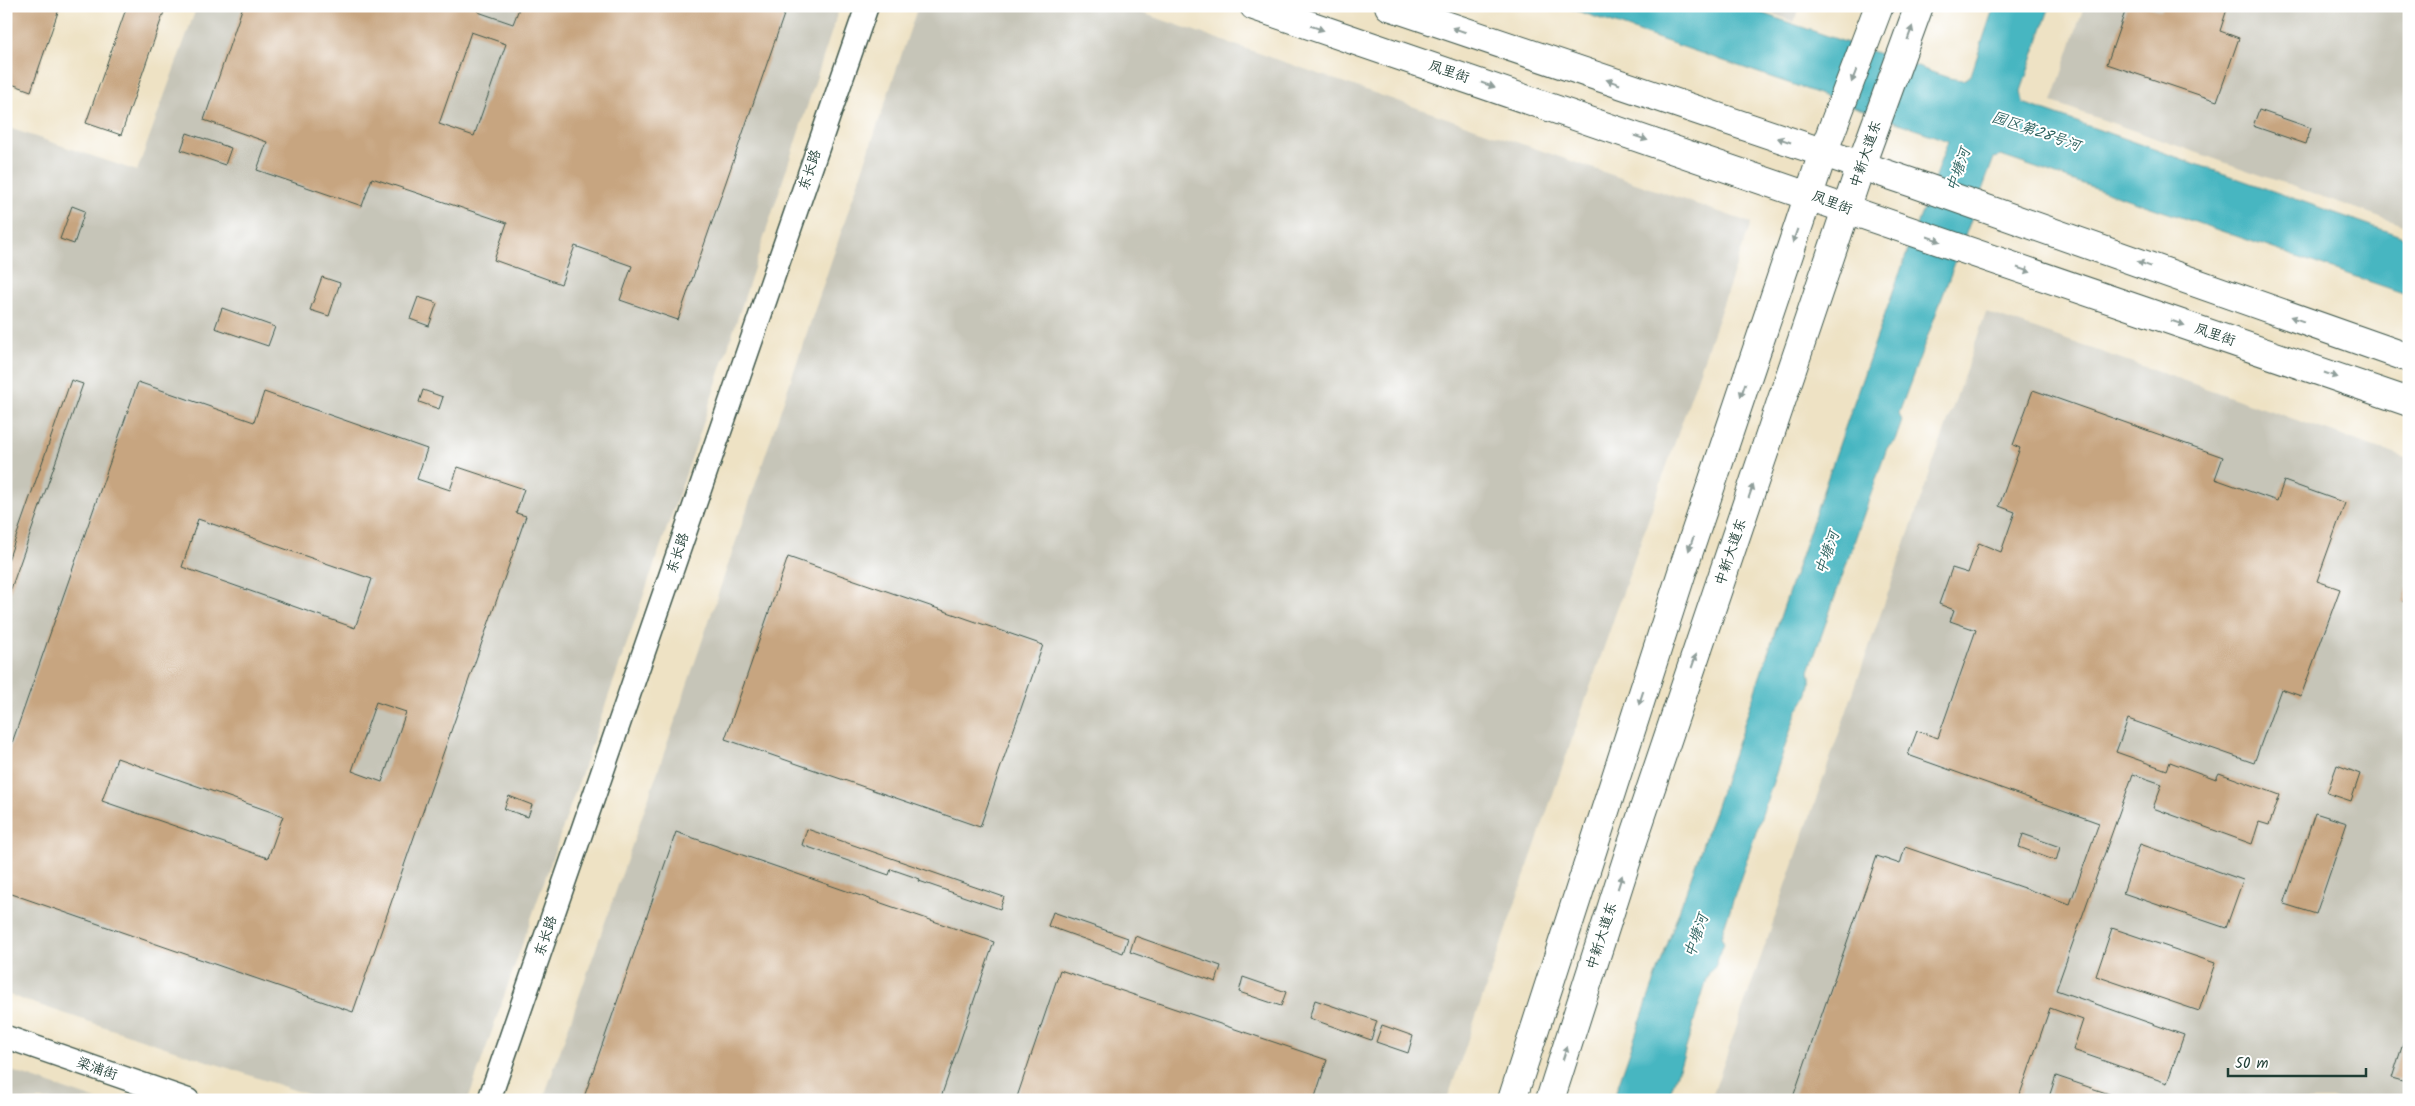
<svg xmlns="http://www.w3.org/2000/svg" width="2415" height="1106" font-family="Kalam,'LXGW WenKai TC',sans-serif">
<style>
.industrial{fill:#c6c5b8}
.water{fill:#47b6c1;stroke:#337a7a}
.building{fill:#c7a580;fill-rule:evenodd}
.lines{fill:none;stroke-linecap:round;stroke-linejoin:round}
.tertiary-casing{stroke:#3e564a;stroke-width:25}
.primary-casing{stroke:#3e564a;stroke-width:30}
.tertiary{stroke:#fff;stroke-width:22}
.primary{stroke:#fff;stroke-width:28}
.oneway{fill:#8f9e9a}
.labels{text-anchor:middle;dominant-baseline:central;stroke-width:4;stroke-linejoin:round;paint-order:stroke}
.street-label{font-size:14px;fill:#1f3d34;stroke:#fff}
.water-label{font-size:15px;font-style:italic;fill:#2b615e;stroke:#fff}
</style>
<rect width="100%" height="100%" fill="#fff"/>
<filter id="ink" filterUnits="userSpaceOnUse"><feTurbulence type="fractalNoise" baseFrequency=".02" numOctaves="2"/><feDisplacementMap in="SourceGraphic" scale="10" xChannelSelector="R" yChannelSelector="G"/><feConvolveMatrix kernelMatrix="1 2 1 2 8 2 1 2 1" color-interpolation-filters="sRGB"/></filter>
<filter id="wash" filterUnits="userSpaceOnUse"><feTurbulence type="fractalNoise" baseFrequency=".0096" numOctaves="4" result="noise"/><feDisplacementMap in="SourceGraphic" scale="20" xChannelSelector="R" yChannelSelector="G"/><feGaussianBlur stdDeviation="1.12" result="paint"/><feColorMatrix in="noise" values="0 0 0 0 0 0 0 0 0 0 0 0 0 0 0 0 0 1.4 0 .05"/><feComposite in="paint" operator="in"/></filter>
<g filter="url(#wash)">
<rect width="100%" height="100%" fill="#eee2c4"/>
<g class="industrial">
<polygon points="197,6 840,6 698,439 468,1100 324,1100 6,994 6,127 137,171"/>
<polygon points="918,6 1122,6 1751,223 1447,1100 543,1100 661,762"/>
<polygon points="1751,6 1799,6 1794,22"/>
<polygon points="2084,6 2409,6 2409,227 2052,102"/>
<polygon points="1986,312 2409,459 2409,1100 1711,1100"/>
<polygon points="6,1069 97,1100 6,1100"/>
</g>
<path class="water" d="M1563 6H1741L1949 78 1963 80 1971 75 1994 6H2050L2021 91 2023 103 2409 239V295L2001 156 1994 158 1899 413 1902 421 1895 441 1887 448 1809 671C1813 687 1807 699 1797 711L1721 936 1724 943 1715 967 1709 972 1683 1058 1667 1100H1613C1656 974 1702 849 1744 724 1810 528 1876 334 1948 141L1797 86Z"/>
<g id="blocks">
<g class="building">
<polygon points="12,6 60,6 31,91 6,82 6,23"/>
<polygon points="127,6 166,6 121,135 86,123"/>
<path d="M243 6H480L478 12 513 24 520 6H787L678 320 620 300 632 266 575 246 561 284 494 260 507 223 372 178 362 206 257 170 267 142 204 120ZM471 32 506 44 474 136 439 124Z"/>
<polygon points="2127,6 2146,6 2161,11 2163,6 2228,6 2220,31 2239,38 2217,101 2107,64"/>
<polygon points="2259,110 2311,128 2306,144 2253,126"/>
<polygon points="187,133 231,148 225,165 181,150"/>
<polygon points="72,206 85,211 74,244 60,239"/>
<polygon points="322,277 340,283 329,316 310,310"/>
<polygon points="418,297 437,303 429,326 410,319"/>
<polygon points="222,308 275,327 268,346 215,328"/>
<polygon points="71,380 83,384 6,603 6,566"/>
<path d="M138 382 254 422 264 392 427 449 417 479 450 490 458 467 524 489 516 513 526 516 353 1012 6 892V760ZM198 519 372 579 355 628 182 567ZM376 702 406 712 382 782 352 771ZM117 758 283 816 268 858 102 801Z"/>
<polygon points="423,390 443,397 439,409 419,402"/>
<polygon points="2033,390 2223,457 2215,479 2277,501 2284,481 2345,503 2317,581 2340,589 2301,696 2281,689 2254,763 2128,719 2116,752 2167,770 2170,762 2216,779 2219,773 2280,795 2269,825 2259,822 2252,844 2153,808 2162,784 2133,774 2056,990 2184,1035 2167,1083 2073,1050 2083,1020 2050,1008 2018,1100 1792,1100 1877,856 1900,864 1905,847 2070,904 2099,823 1908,755 1917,731 1938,738 1976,630 1950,621 1954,610 1939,604 1952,568 1968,573 1979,543 2001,552 2015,512 1999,506 2020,448 2013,445"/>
<polygon points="788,557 1043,645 980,827 725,739"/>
<polygon points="2408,587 2409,587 2409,604 2403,602"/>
<polygon points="2337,765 2360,774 2351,801 2327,793"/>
<polygon points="509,796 532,805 528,817 504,809"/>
<polygon points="2315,813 2347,823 2316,914 2284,904"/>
<polygon points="807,829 1004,897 1000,909 919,881 920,879 891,869 889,875 802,845"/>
<polygon points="676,832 994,942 940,1100 583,1100"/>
<polygon points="2023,834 2060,847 2056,861 2019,847"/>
<polygon points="2140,844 2243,880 2226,928 2123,893"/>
<polygon points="1053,912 1128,938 1123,953 1048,926"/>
<polygon points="2112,928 2215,963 2199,1011 2096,976"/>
<polygon points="1135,936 1221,966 1216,982 1130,952"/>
<polygon points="1060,970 1327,1060 1314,1100 1016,1100"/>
<polygon points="1243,977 1286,992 1281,1006 1239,992"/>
<polygon points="1315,1000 1377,1021 1371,1040 1309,1018"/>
<polygon points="1382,1025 1413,1036 1408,1053 1376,1042"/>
<polygon points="2408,1028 2409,1029 2409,1083 2392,1078"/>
<polygon points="2056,1076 2124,1099 2124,1100 2048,1100"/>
</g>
</g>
</g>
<g filter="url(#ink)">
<use href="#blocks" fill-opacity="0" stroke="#3e564a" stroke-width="1"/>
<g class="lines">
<g class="tertiary-casing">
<g id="tertiary">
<polyline points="6,1037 188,1100"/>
<polyline points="489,1100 867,6"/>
</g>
</g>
<g class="primary-casing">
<g id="primary">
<polyline points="1254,6 2409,402"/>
<polyline points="1389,6 1913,183 2409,358"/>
<polyline points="1512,1100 1682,572 1823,153 1879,6"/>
<polyline points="1550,1100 1630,850 1861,165 1919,6"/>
</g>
</g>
<use href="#tertiary" class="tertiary"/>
<use href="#primary" class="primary"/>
</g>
<defs><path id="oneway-solid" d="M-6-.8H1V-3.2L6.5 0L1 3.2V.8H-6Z" transform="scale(1.25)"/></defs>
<g class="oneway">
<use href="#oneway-solid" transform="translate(1317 28) rotate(19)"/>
<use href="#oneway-solid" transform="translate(1459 30) rotate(-161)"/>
<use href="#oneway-solid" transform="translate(1910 33) rotate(-70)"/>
<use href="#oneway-solid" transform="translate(1854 76) rotate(111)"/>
<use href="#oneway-solid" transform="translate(1613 82) rotate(-161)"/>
<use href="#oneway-solid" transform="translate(1488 85) rotate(19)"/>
<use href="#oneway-solid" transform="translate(1641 138) rotate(19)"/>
<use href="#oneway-solid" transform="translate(1784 140) rotate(-161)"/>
<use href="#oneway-solid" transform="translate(1795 236) rotate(109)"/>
<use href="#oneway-solid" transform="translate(1934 239) rotate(19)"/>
<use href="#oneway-solid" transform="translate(2144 264) rotate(-160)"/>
<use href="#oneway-solid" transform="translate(2024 270) rotate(19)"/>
<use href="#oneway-solid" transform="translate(2297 319) rotate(-160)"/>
<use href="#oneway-solid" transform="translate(2178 323) rotate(19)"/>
<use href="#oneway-solid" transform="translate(2331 375) rotate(19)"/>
<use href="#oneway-solid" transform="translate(1743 390) rotate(109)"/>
<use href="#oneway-solid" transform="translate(1751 491) rotate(-71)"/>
<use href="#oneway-solid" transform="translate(1691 544) rotate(109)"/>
<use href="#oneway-solid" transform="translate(1694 661) rotate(-71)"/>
<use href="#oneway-solid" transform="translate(1641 698) rotate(108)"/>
<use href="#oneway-solid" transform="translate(1620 882) rotate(-72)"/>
<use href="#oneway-solid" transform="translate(1565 1053) rotate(-72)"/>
</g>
</g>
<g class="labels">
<g class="street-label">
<text transform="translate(1449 72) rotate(19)">凤里街</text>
<text transform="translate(1866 154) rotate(-71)">中新大道东</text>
<text transform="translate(810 170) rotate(-71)">东长路</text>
<text transform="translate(1832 203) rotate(21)">凤里街</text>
<text transform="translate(2215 335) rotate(19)">凤里街</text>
<text transform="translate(1731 552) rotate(-71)">中新大道东</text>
<text transform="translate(678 553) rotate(-71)">东长路</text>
<text transform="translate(546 936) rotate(-71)">东长路</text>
<text transform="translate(1602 936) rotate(-72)">中新大道东</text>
<text transform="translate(97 1069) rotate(19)">梁浦街</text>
</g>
<g class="water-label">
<text transform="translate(2036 132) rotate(19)">园区第28号河</text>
<text transform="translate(1959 170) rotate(-71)">中塘河</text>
<text transform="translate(1828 553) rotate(-71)">中塘河</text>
<text transform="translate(1697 936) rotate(-71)">中塘河</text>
</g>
</g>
<rect width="2415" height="1106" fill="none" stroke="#fff" stroke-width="25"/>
<path d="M2228 1068v8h138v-8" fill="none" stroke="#1f3d34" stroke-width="2.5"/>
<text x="2235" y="1068" font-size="15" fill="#1f3d34" stroke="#ffffff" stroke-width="4" paint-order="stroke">50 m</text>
</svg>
